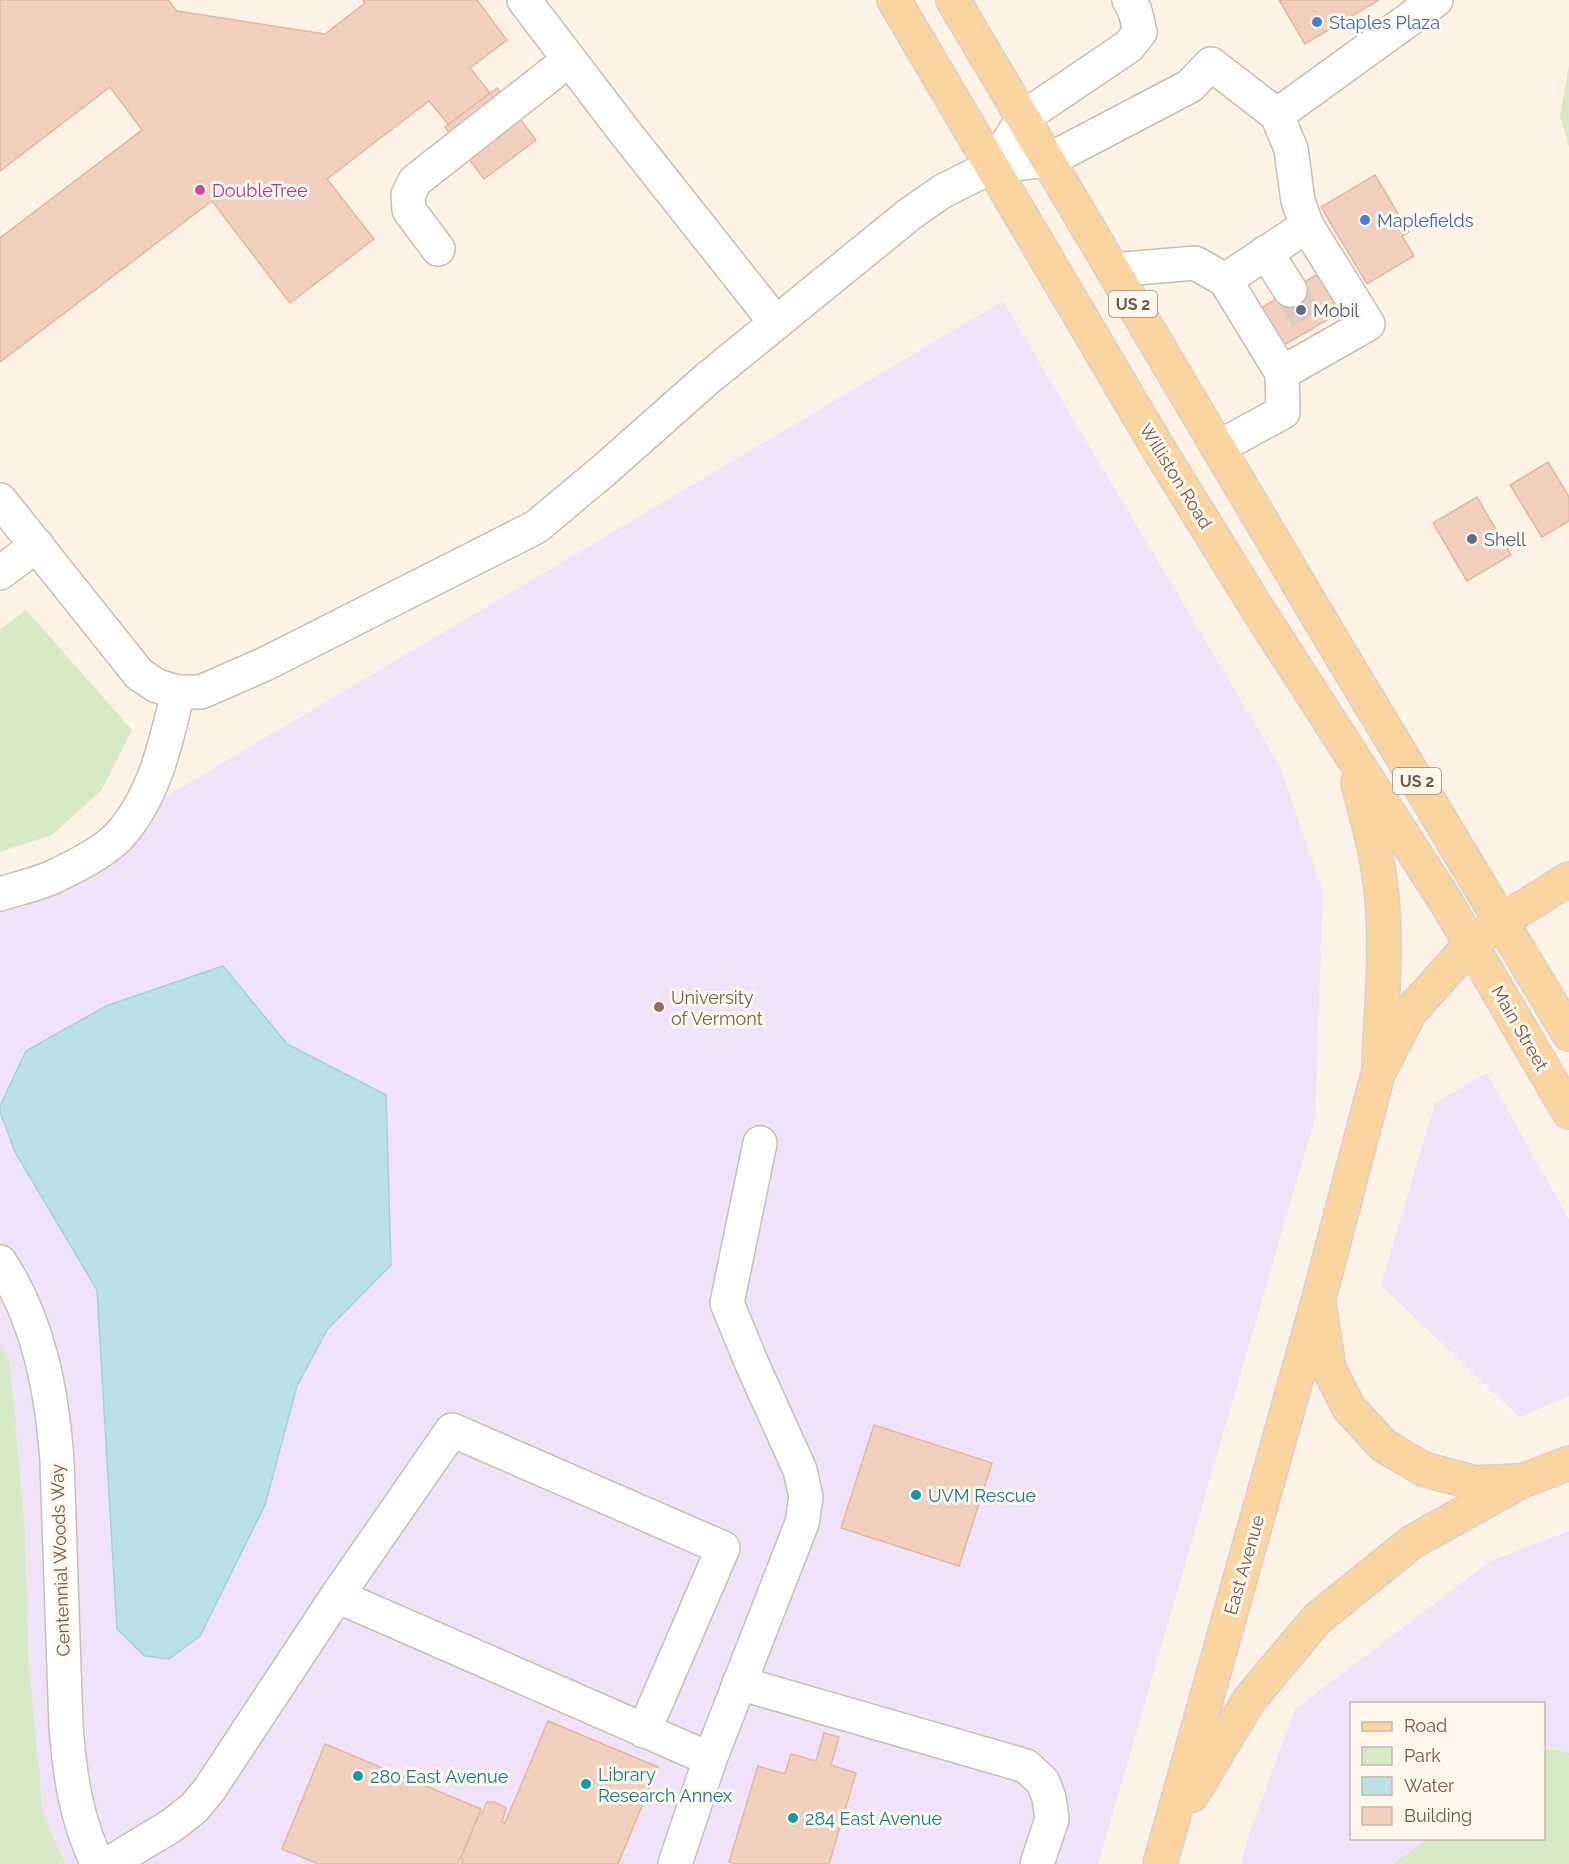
<svg xmlns="http://www.w3.org/2000/svg" width="1569" height="1864" font-family="Raleway,sans-serif">
<style>
.education{fill:#f0e3f9;fill-rule:evenodd}
.green{fill:#d5eac4}
.water{fill:#bae2e6;stroke:#a0d2d8;stroke-width:1.5}
.building{fill:#f2d0be;stroke:#e4b69e;stroke-width:1.5}
.lines{fill:none;stroke-linecap:round;stroke-linejoin:round}
.minor-tunnel{stroke:#daccbf;stroke-width:33;stroke-dasharray:33 16;stroke-linecap:butt}
.minor-casing{stroke:#d0bcaf;stroke-width:36}
.major-casing{stroke:#d9d0cd;stroke-width:36}
.minor{stroke:#fff;stroke-width:33}
.major{stroke:#fad59f;stroke-width:33}
.shop-dot{fill:#3f7fe0;stroke:#fff7ec;stroke-width:2}
.hotel-dot{fill:#d1479c;stroke:#fff7ec;stroke-width:2}
.service-dot{fill:#5c6f8a;stroke:#fff7ec;stroke-width:2}
.education-dot{fill:#8d6e63;stroke:#fff7ec;stroke-width:2}
.culture-dot{fill:#0f9aa8;stroke:#fff7ec;stroke-width:2}
.labels{text-anchor:middle;dominant-baseline:central;stroke-width:6;stroke-linejoin:round;paint-order:stroke}
.shield{fill:#fff7ec;stroke:#9f887b;stroke-width:1.5}
.shield-label{font-size:16px;font-weight:bold;fill:#76584b}
.shop-label{font-size:18px;fill:#366cbe;stroke:#fff7ec;text-anchor:start}
.hotel-label{font-size:18px;fill:#b23c85;stroke:#fff7ec;text-anchor:start}
.service-label{font-size:18px;fill:#4e5e75;stroke:#fff7ec;text-anchor:start}
.street-label{font-size:18px;fill:#76584b;stroke:#fff7ec}
.education-label{font-size:18px;fill:#785e54;stroke:#fff7ec;text-anchor:start}
.culture-label{font-size:18px;fill:#0d838f;stroke:#fff7ec;text-anchor:start}
</style>
<rect width="100%" height="100%" fill="#fcf3e6"/>
<g class="education">
<polygon points="1003,301 1280,766 1323,892 1315,1118 1098,1864 65,1864 43,1813 29,1668 25,1531 10,1363 0,1344 0,895"/>
<polygon points="1487,1073 1569,1219 1569,1396 1519,1417 1381,1285 1435,1103"/>
<path d="M1569 1531V1864H1241L1250 1832 1295 1709 1491 1561ZM1352 1704H1544V1838H1352Z"/>
</g>
<g class="green">
<polygon points="1569,66 1569,147 1560,116"/>
<polygon points="26,610 132,730 101,791 52,835 0,852 0,630"/>
<polygon points="0,1344 10,1363 25,1531 29,1668 43,1813 65,1864 0,1864"/>
<polygon points="1545,1748 1569,1753 1569,1864 1393,1864 1427,1839 1544,1838 1544,1749"/>
</g>
<polygon class="water" points="223,966 287,1044 386,1095 391,1265 327,1330 297,1386 265,1505 200,1636 169,1659 145,1656 117,1629 97,1290 15,1152 0,1112 0,1106 26,1051 106,1006"/>
<g class="building">
<polygon points="0,0 168,0 177,11 325,34 365,3 363,0 477,0 507,40 470,68 490,93 449,125 429,101 327,179 374,239 290,303 212,201 0,362 0,238 142,130 110,87 0,171"/>
<polygon points="1279,0 1379,0 1305,44"/>
<polygon points="497,88 536,140 484,179 445,127"/>
<polygon points="1375,175 1409,232 1402,236 1414,256 1367,284 1321,207"/>
<polygon points="1328,268 1351,306 1274,351 1251,314"/>
<polygon points="1548,462 1569,497 1569,521 1542,537 1510,485"/>
<polygon points="1477,497 1511,555 1467,581 1433,523"/>
<polygon points="874,1425 992,1463 959,1566 841,1528"/>
<polygon points="548,1721 658,1767 618,1864 461,1864 463,1859 461,1858 480,1812 482,1813 487,1802 494,1802 506,1808 502,1822 505,1823"/>
<polygon points="824,1733 839,1737 831,1765 856,1773 829,1864 737,1864 729,1862 758,1766 785,1774 791,1754 816,1761"/>
<polygon points="325,1744 481,1809 458,1864 319,1864 282,1849"/>
</g>
<g class="lines">
<polyline class="minor-tunnel" points="1290,290 1313,328"/>
<g class="minor-casing">
<g id="minor">
<polyline points="524,0 624,131 776,323"/>
<polyline points="1277,115 1436,0"/>
<polyline points="993,166 1024,117 1129,46 1140,32 1135,11 1129,0"/>
<polyline points="438,249 409,210 408,195 415,181 569,60"/>
<polyline points="1266,252 1290,290"/>
<polyline points="1113,270 1195,263 1225,280 1307,226 1368,324 1282,373 1283,412 1219,447"/>
<polyline points="1225,280 1282,373"/>
<polyline points="0,500 139,674 157,686 178,692 201,692 265,664 536,527 603,471 707,379 911,213 943,191 993,166 1049,160 1190,86 1211,64 1277,115 1291,149 1298,201 1307,226"/>
<polyline points="0,573 37,545"/>
<path d="M0 894C18 888 40 884 57 875 76 866 105 851 119 836 155 796 166 742 178 692"/>
<path d="M0 1262C39 1321 52 1392 57 1461L66 1727C70 1775 76 1821 98 1864"/>
<polyline points="337,1596 710,1759"/>
<polyline points="739,1683 1026,1766 1043,1782 1049,1798 1052,1819 1037,1864"/>
<polyline points="108,1864 171,1826 194,1808 209,1790 337,1596 452,1430 723,1548 644,1731"/>
<polyline points="675,1864 710,1759 802,1523 806,1497 800,1470 752,1364 727,1303 760,1143"/>
</g>
</g>
<g class="major-casing">
<g id="major">
<polyline points="894,0 1158,448 1255,605 1446,902 1569,1112"/>
<polyline points="953,0 1332,640 1569,1034"/>
<path d="M1358 783C1368 821 1379 860 1382 899 1387 954 1381 1010 1379 1064"/>
<polyline points="1320,1309 1329,1369 1349,1408 1383,1445 1423,1469 1475,1483 1517,1481"/>
<polyline points="1192,1795 1249,1700 1317,1619 1412,1542 1522,1481 1569,1463"/>
<polyline points="1160,1864 1319,1298 1378,1074 1410,1012 1471,944 1502,921 1569,879"/>
</g>
</g>
<use href="#minor" class="minor"/>
<use href="#major" class="major"/>
</g>
<g class="shop-dot">
<circle cx="1317" cy="22" r="6"/>
<circle cx="1365" cy="220" r="6"/>
</g>
<circle class="hotel-dot" cx="200" cy="190" r="6"/>
<g class="service-dot">
<circle cx="1301" cy="310" r="6"/>
<circle cx="1472" cy="539" r="6"/>
</g>
<circle class="education-dot" cx="659" cy="1007" r="6"/>
<g class="culture-dot">
<circle cx="916" cy="1495" r="6"/>
<circle cx="358" cy="1776" r="6"/>
<circle cx="586" cy="1784" r="6"/>
<circle cx="793" cy="1818" r="6"/>
</g>
<g class="labels">
<g class="shield">
<rect x="1109" y="291" width="48" height="26" rx="4.5"/>
<rect x="1393" y="768" width="48" height="26" rx="4.5"/>
</g>
<g class="shield-label">
<text x="1133" y="304">US 2</text>
<text x="1417" y="781">US 2</text>
</g>
<g class="shop-label">
<text x="1329" y="22">Staples Plaza</text>
<text x="1377" y="220">Maplefields</text>
</g>
<g class="hotel-label">
<text x="212" y="190">DoubleTree</text>
</g>
<g class="service-label">
<text x="1313" y="310">Mobil</text>
<text x="1484" y="539">Shell</text>
</g>
<g class="street-label">
<text transform="translate(1176 476) rotate(58)">Williston Road</text>
<text transform="translate(1520 1028) rotate(60)">Main Street</text>
<text transform="translate(60 1560) rotate(-92)">Centennial Woods Way</text>
<text transform="translate(1244 1565) rotate(-74)">East Avenue</text>
</g>
<g class="education-label">
<text x="671" y="997">University<tspan x="671" dy="21">of Vermont</tspan></text>
</g>
<g class="culture-label">
<text x="928" y="1495">UVM Rescue</text>
<text x="598" y="1774">Library<tspan x="598" dy="21">Research Annex</tspan></text>
<text x="370" y="1776">280 East Avenue</text>
<text x="805" y="1818">284 East Avenue</text>
</g>
</g>
<rect x="1350" y="1702" width="195" height="138" fill="#fff7ec" stroke="#c8b7ac" stroke-width="1.5"/>
<rect x="1362" y="1722" width="30" height="9" fill="#fad59f" stroke="#c8b7ac" stroke-width="1.5"/>
<text x="1404" y="1732" font-size="18" fill="#76584b">Road</text>
<rect x="1362" y="1747" width="30" height="18" fill="#d5eac4" stroke="#c8b7ac" stroke-width="1.5"/>
<text x="1404" y="1762" font-size="18" fill="#76584b">Park</text>
<rect x="1362" y="1777" width="30" height="18" fill="#bae2e6" stroke="#c8b7ac" stroke-width="1.5"/>
<text x="1404" y="1792" font-size="18" fill="#76584b">Water</text>
<rect x="1362" y="1807" width="30" height="18" fill="#f2d0be" stroke="#c8b7ac" stroke-width="1.5"/>
<text x="1404" y="1822" font-size="18" fill="#76584b">Building</text>
</svg>
